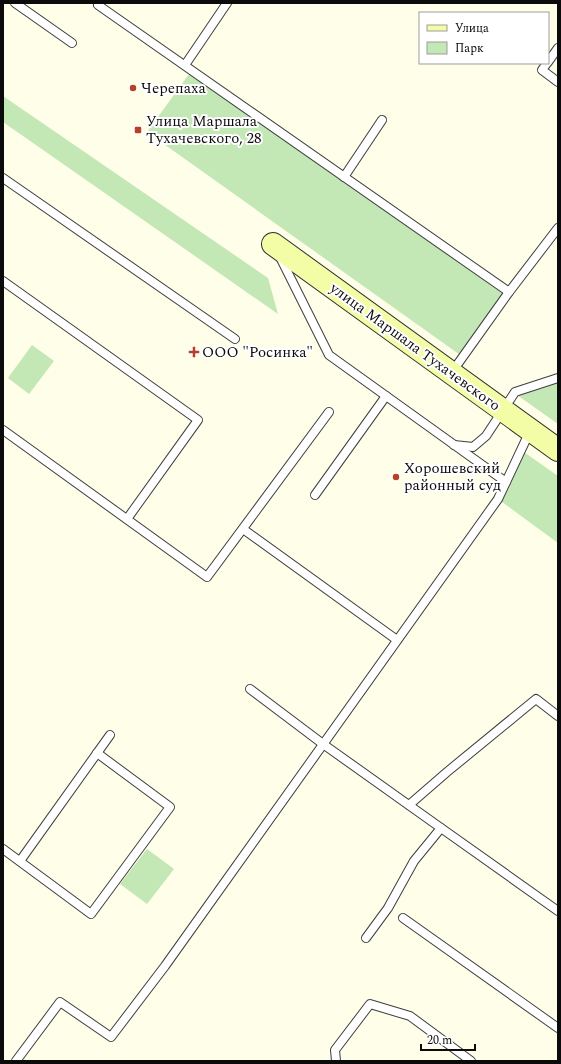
<svg xmlns="http://www.w3.org/2000/svg" width="561" height="1064" font-family="Spectral,serif">
<style>
.green{fill:#c3e7b5}
.lines{fill:none;stroke-linecap:round;stroke-linejoin:round}
.lane-casing{stroke:#3e3e3e;stroke-width:10}
.secondary-casing{stroke:#2d2d2d;stroke-width:24}
.lane{stroke:#fff;stroke-width:8}
.secondary{stroke:#f3fda6;stroke-width:22}
.poi-dot{fill:#b64127;stroke:#fff;stroke-width:1.5}
.labels{text-anchor:middle;dominant-baseline:central;stroke-width:4;stroke-linejoin:round;paint-order:stroke}
.poi-label{font-size:15px;fill:#0b0b0b;stroke:#fff;text-anchor:start}
.street-label{font-size:15px;fill:#0b0b0b;stroke:#fff}
</style>
<rect width="100%" height="100%" fill="#fefee9"/>
<g class="green">
<polygon points="192,70 509,292 463,357 147,132"/>
<polygon points="3,96 268,278 278,314 3,122"/>
<polygon points="32,345 54,361 29,394 8,378"/>
<polygon points="558,382 558,424 517,395"/>
<polygon points="521,450 558,476 558,543 498,499"/>
<polygon points="147,849 174,869 147,904 120,884"/>
</g>
<g class="lines">
<g class="lane-casing">
<g id="lane">
<polyline points="15,3 72,43"/>
<polyline points="99,3 98,5 509,292 452,372"/>
<polyline points="548,62 558,48"/>
<polyline points="547,63 542,70 558,82"/>
<polyline points="185,65 227,3"/>
<polyline points="344,177 382,120"/>
<polyline points="3,178 235,339"/>
<polyline points="280,257 329,355 506,482"/>
<polyline points="3,281 198,420 127,519"/>
<polyline points="509,292 558,228"/>
<polyline points="3,430 207,577 329,412"/>
<polyline points="454,445 473,447 486,436 515,392 558,378"/>
<polyline points="315,495 386,396"/>
<polyline points="243,529 397,640"/>
<polyline points="250,689 323,744 441,828 414,861 388,908 366,938"/>
<polyline points="409,805 447,772 536,699 558,716"/>
<polyline points="441,828 558,911"/>
<polyline points="3,849 91,914 170,807 97,753"/>
<polyline points="20,861 110,735"/>
<polyline points="403,918 558,1028"/>
<polyline points="16,1061 60,1002 111,1037 165,966 498,499 530,431"/>
<polyline points="336,1061 335,1050 370,1004 410,1016 471,1061"/>
</g>
</g>
<g class="secondary-casing">
<polyline id="secondary" points="273,244 558,450"/>
</g>
<use href="#lane" class="lane"/>
<use href="#secondary" class="secondary"/>
</g>
<g class="poi-dot">
<circle cx="133" cy="88" r="4"/>
<rect x="134" y="126" width="8" height="8" rx="2"/>
<path d="M192 346h4v4h4v4h-4v4h-4v-4h-4v-4h4z"/>
<circle cx="396" cy="477" r="4"/>
</g>
<g class="labels">
<g class="poi-label">
<text x="141" y="88">Черепаха</text>
<text x="146" y="121">Улица Маршала<tspan x="146" dy="17">Тухачевского, 28</tspan></text>
<text x="202" y="352">ООО "Росинка"</text>
<text x="404" y="468">Хорошевский<tspan x="404" dy="17">районный суд</tspan></text>
</g>
<g class="street-label">
<text transform="translate(415 347) rotate(36)">улица Маршала Тухачевского</text>
</g>
</g>
<rect width="561" height="1064" fill="none" stroke="#0b0b0b" stroke-width="8"/>
<rect x="419" y="12" width="130" height="52" fill="#ffffff" stroke="#9d9d9d"/>
<rect x="427" y="25" width="20" height="6" fill="#f3fda6" stroke="#9d9d9d"/>
<text x="455" y="32" font-size="12" fill="#0b0b0b">Улица</text>
<rect x="427" y="42" width="20" height="12" fill="#c3e7b5" stroke="#9d9d9d"/>
<text x="455" y="52" font-size="12" fill="#0b0b0b">Парк</text>
<path d="M421 1044v6h54v-6" fill="none" stroke="#0b0b0b" stroke-width="2"/>
<text x="427" y="1044" font-size="12" fill="#0b0b0b" stroke="#ffffff" stroke-width="3" paint-order="stroke">20 m</text>
</svg>
